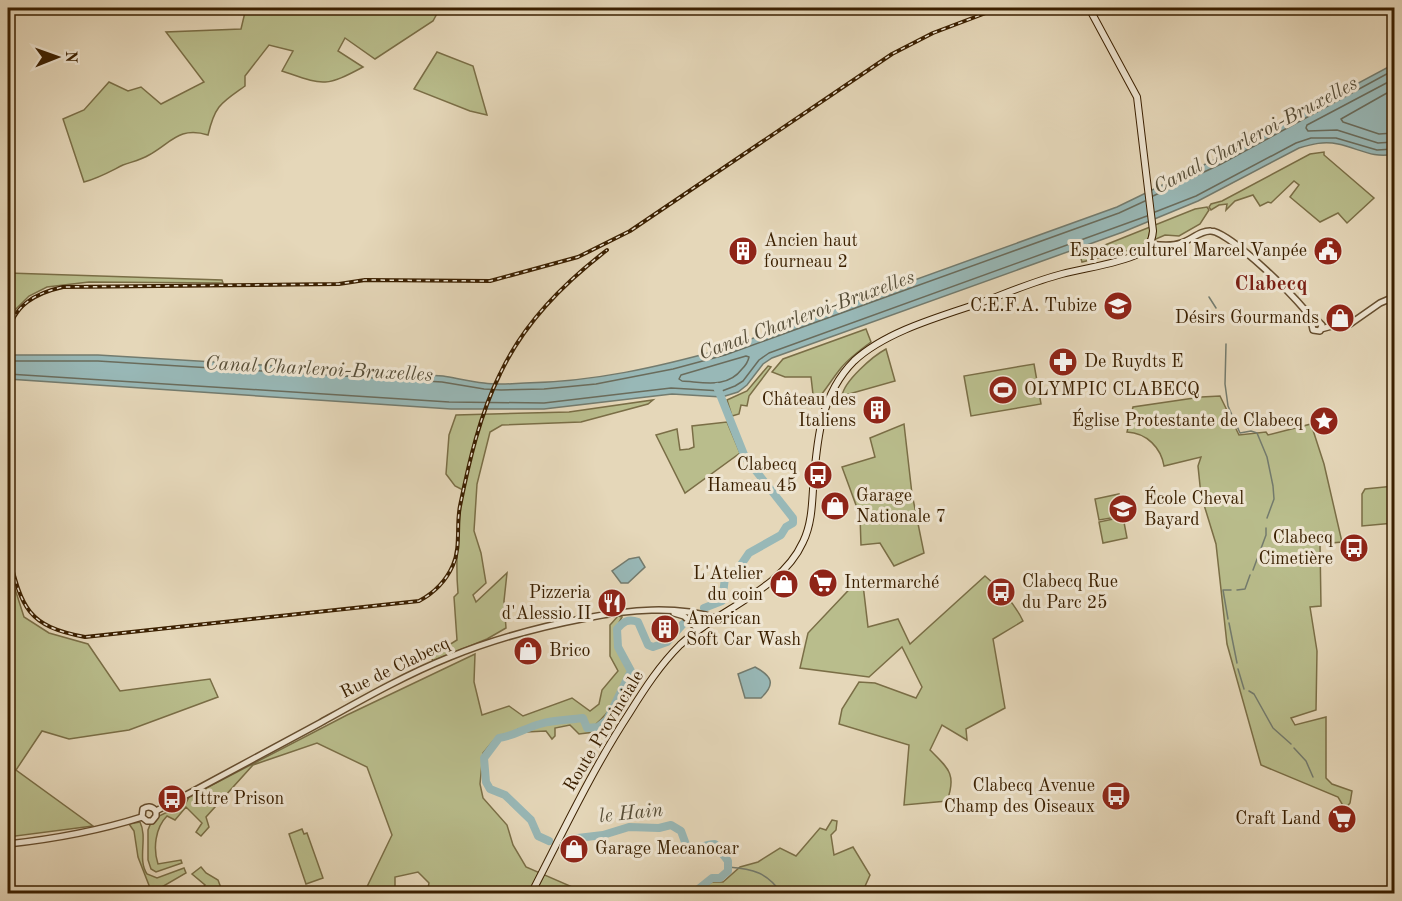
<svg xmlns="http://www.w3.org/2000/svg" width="1402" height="901" font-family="'Old Standard TT',serif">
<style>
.green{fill:#b9bd8c;stroke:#7a6e46;stroke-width:1.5}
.water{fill:#98b8b7;stroke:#737b6e;stroke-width:1.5}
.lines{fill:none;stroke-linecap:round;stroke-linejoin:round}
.shore{stroke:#6a6c5c;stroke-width:1.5}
.stream{stroke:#737b6e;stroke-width:1.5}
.river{stroke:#98b8b7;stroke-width:8}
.tertiary-casing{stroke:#664e2f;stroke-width:8}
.secondary-casing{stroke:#3b2001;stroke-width:8}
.tertiary{stroke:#eee5d2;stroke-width:5}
.secondary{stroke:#eee5d2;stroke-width:6}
.rail-casing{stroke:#3b2001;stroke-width:4}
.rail{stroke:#eee5d2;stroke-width:1.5;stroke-dasharray:4.5;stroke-linecap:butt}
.labels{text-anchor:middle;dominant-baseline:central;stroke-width:6;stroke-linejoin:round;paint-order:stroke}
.poi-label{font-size:18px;fill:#3b2001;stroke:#eee5d2;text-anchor:start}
.street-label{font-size:18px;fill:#3b2001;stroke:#eee5d2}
.water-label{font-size:20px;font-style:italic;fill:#574e38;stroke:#eee5d2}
.quarter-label{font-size:21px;font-weight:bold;fill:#7a1f14;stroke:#eee5d2}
</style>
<rect width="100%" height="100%" fill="#e5d7b9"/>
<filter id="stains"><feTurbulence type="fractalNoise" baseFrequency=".00333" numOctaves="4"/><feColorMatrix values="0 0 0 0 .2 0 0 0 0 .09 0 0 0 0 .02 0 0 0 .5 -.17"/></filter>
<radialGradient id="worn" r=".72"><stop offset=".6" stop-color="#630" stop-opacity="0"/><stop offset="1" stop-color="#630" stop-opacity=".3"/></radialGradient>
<g class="green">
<path d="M246 8H440L433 21 375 59 345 38 338 51 363 67C324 88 323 85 282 71L293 51 269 45 245 76V86C221 103 215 105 208 135 179 126 171 143 149 155 141 160 131 162 123 165 109 172 99 178 84 182L63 119 84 110 109 82 128 91 141 87 161 104 204 82 166 32 241 29Z"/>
<polygon points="437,52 473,66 487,115 470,111 414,89"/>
<polygon points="1324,152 1324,155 1374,198 1347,223 1338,213 1320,222 1290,197 1299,185 1294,181 1271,203 1268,202 1260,206 1253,195 1235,201 1226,210 1227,204 1219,205 1211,210 1209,207 1211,204 1222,201 1310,154"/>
<polygon points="1207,207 1209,210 1200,224 1179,236 1165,235 1133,249 1082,262 1080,255 1195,209"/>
<polygon points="8,273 222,280 223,283 89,282 47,287 29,296 15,310 8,326"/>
<path d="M866 329 871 342C860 350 849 358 841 368 831 380 825 392 814 403L811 377H785L772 372 783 359Z"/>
<path d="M886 349 895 381 842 396C844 381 873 356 886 349Z"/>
<polygon points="1034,364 1041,404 971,416 964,376"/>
<polygon points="768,366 771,367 749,396 747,406 741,405 739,414 732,416 727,400 747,391"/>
<path d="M1220 396 1239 435 1266 432 1268 435 1311 424 1324 464 1342 542 1320 544 1321 606 1310 607 1317 651 1316 710 1291 718 1295 725 1326 717V778L1332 784 1352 791 1350 803 1345 809 1338 797 1261 765 1227 644 1216 544 1201 495 1198 466 1201 457 1164 466C1161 448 1147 433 1127 432L1133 407 1201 397Z"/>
<path d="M653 400 648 404 581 422 502 425 490 432 477 484 474 531 481 553 486 583 473 595 476 602 507 573 504 601 506 628 487 639 433 661 431 656 457 640 454 597 458 593C455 558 458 524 463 490L455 486 446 474 449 435 456 415 569 412Z"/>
<polygon points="727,422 740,453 685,493 656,435 677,429 680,450 689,449 694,447 692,426"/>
<polygon points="904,424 912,494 924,553 894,566 880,543 861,545 860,516 842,467 875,457 870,438"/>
<polygon points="1394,486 1394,523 1362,526 1362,494 1365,489"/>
<polygon points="1119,494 1123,516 1099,520 1095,499"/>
<polygon points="1123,517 1127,538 1103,543 1099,522"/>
<polygon points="8,567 24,617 49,633 88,644 120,691 210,679 218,697 129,730 69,739 42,731 16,770 93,826 8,837"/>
<path d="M862 576 868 627 898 619 910 644 985 576C1000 589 1014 602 1023 621L993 639 1005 708 966 729 967 740 942 725 930 750C948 768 957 774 947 801L904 805 909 745 839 724 842 709 859 682 875 683 916 698 922 687 902 647 869 677 800 668 808 633Z"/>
<path d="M618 616 622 617C609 639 618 648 630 667 623 689 613 710 595 725V732L579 734 570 725 555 728V736L552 739 546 731 526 732 518 729 514 733 501 735 493 741 483 753 480 784 483 798 507 825 513 845 526 867 577 889 579 893H427L429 883 418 872 395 877V893H364L392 835 367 767 317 743 253 765 206 817 209 827 201 836 196 832 202 823 186 807 175 820 167 816C155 828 153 849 158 864L181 860 182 863 156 872 151 869 148 860V830L150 825 159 816 186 803 189 797 347 715 475 654 474 682 482 715 509 706 523 716 572 698 590 711 599 704 602 690 618 671 610 656V625Z"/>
<polygon points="832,820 837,821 836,830 831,835 834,855 853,847 870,875 862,893 696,893 712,882 723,882 740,867 758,862 780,848 796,856 820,828 826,830"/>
<path d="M140 822C148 838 137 859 147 874L157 878 184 868 186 873 160 888 163 893H152L138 857 134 831 129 824Z"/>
<polygon points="302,829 304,834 307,833 323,878 306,884 289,834"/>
<polygon points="201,867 206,873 218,880 223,893 200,893 205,885 192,874"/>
</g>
<g class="water">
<path d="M1394 64V154C1373 159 1358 148 1338 144 1324 141 1312 144 1299 148L1198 201 1123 232 772 358 763 364 747 385 738 392 722 397 672 394 544 409H451L8 379V355H98L443 376C456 378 470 382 484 383 497 385 511 384 525 383 593 382 658 367 723 349L1117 207 1218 158Z"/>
<polygon points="639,557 645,567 628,583 621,583 612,571 629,559"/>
<path d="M755 667C772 676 776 684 761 698H745L738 674Z"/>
</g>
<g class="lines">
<g class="shore">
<polyline points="1394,79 1307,125 1306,128 1308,131 1337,130 1378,143 1394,142"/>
<polyline points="1394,89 1341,119 1343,122 1379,134 1394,133"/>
<polyline points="1153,196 1221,164 1394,70"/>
<polyline points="1155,212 1196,196 1296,143 1311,138 1336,138 1377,150 1394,149"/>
<path d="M746 356 749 357C748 362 746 365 742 369 727 389 703 382 682 381L679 379 681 375Z"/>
<polyline points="8,361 98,361 442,382 484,389 501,390 544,389 596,384 673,369 725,355 1119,213 1145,201"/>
<polyline points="8,374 449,402 544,403 671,388 722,391 735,386 743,381 759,360 769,353 1147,216"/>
</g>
<g class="stream">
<polyline points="1209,297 1216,308"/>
<polyline points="1226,344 1225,384 1228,406 1240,433 1251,431 1257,433 1267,457 1273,486 1274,499 1267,518"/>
<polyline points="1253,570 1266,535 1266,528"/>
<polyline points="1237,590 1245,589 1250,575"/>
<polyline points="1228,619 1223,590 1231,590"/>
<polyline points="1229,623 1237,663"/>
<polyline points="1238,669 1244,689"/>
<polyline points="1249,691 1254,694 1273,728 1291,744"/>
<polyline points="1294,748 1306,761 1313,777"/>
<path d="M728 867C753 869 767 872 782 894"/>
</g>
<g class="river">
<polyline points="704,608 722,601 725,578 736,572 749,553 781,535 786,527 793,523 793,518 745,457 717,387"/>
<path d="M569 839 603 835 629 827 659 828 671 825 681 831 688 850C699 850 704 844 715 844L728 861V871L720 878H712L692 894"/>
<path d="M549 841 538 836 531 820 505 795 490 789 486 782 484 758 499 738C514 736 525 728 540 724 553 720 569 720 583 718L587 728 598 727 607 720 631 671 618 647 617 629C623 622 628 618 638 622L648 645 653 647 667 642 683 624"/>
</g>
<g class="tertiary-casing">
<g id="tertiary">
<path d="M1149 244C1159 245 1171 247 1181 243 1191 240 1201 230 1211 231 1230 232 1305 304 1314 323L1312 325 1313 330 1320 331 1322 325 1319 322 1314 323"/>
<polyline points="1321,329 1332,326 1350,324 1380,303 1394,297"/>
<polyline points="674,613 684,616 699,630"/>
<path d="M156 811C211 782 266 752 320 723 363 699 405 675 450 657 494 639 539 627 586 618 628 610 675 605 716 618"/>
<polyline points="142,817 147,821 152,821 156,816 156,811"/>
<path d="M142 817 143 809C147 806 152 806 156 811"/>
<path d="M8 844C54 839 98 831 142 817"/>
</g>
</g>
<g class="secondary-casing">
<path id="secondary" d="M531 894C563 832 592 770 630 712 645 688 660 665 680 645 718 609 781 591 803 542 811 526 812 507 813 489 817 443 819 396 854 361 886 331 942 316 983 302 1009 292 1035 281 1062 274 1084 268 1118 264 1138 254 1148 250 1152 241 1153 231L1137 97 1089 8"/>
</g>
<use href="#tertiary" class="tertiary"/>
<use href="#secondary" class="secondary"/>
<g class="rail-casing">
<g id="rail">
<path d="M8 335C13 305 36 293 63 287L339 284 365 280 490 281 578 257 630 231 892 54 933 33 999 8"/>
<polyline points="8,364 11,328"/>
<path d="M8 553C22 607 26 626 85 637L419 601C434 593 446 581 453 565 461 547 456 525 460 506 469 462 480 414 500 374 524 323 563 284 607 250"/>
</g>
</g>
<use href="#rail" class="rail"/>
</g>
<defs>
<g id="building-disc" transform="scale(1.5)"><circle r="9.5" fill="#8f2418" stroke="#eee5d2"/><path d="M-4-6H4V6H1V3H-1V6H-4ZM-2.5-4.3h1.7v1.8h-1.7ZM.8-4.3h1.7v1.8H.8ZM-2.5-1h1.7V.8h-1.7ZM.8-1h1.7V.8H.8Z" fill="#fff"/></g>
<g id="civic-disc" transform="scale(1.5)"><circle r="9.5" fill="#8f2418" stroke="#eee5d2"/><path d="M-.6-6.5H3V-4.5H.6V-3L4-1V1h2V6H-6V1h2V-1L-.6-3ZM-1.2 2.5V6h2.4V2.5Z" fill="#fff"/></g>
<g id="school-disc" transform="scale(1.5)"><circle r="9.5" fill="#8f2418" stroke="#eee5d2"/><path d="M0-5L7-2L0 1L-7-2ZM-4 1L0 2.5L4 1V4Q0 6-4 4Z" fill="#fff"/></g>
<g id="shop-disc" transform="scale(1.5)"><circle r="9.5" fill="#8f2418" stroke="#eee5d2"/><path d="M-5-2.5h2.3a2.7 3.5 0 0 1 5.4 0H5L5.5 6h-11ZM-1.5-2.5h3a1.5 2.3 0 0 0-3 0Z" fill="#fff"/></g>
<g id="pharmacy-disc" transform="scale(1.5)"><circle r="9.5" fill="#8f2418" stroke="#eee5d2"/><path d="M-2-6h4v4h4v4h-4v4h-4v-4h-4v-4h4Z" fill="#fff"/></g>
<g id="stadium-disc" transform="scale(1.5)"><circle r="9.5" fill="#8f2418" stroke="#eee5d2"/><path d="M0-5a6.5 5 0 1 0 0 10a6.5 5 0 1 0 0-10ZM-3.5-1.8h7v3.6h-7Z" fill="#fff"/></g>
<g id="sight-disc" transform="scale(1.5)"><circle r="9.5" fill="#8f2418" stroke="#eee5d2"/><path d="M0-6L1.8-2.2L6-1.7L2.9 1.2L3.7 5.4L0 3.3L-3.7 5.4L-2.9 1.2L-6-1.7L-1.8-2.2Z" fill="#fff"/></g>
<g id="bus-disc" transform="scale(1.5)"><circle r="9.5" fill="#8f2418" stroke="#eee5d2"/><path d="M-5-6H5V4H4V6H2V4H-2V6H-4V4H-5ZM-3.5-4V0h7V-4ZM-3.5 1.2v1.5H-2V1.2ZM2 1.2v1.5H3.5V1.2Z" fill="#fff"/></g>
<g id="supermarket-disc" transform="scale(1.5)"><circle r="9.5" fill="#8f2418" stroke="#eee5d2"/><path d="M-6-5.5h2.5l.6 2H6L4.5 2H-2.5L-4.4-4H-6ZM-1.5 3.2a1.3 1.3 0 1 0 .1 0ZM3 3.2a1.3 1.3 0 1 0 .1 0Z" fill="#fff"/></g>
<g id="restaurant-disc" transform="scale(1.5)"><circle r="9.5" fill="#8f2418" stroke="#eee5d2"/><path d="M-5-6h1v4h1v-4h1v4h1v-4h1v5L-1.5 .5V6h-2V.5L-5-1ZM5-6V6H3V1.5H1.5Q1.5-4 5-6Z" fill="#fff"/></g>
</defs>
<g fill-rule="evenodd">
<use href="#building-disc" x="743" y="251"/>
<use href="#civic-disc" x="1328" y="251"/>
<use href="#school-disc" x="1118" y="306"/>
<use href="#shop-disc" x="1340" y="318"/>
<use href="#pharmacy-disc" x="1063" y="362"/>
<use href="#stadium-disc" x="1003" y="390"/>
<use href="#building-disc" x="877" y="410"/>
<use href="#sight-disc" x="1324" y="421"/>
<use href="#bus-disc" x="818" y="475"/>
<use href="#shop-disc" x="835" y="506"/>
<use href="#school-disc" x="1123" y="509"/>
<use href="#bus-disc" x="1354" y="548"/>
<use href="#supermarket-disc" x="823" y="583"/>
<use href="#shop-disc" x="784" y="584"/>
<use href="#bus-disc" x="1001" y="592"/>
<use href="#restaurant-disc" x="612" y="603"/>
<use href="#building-disc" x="665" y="629"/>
<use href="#shop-disc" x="528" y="651"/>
<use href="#bus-disc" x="1116" y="796"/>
<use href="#bus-disc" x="172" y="799"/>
<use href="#supermarket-disc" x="1342" y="819"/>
<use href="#shop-disc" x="574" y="849"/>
</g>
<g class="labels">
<g class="poi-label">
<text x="764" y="241">Ancien haut<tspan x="764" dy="21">fourneau 2</tspan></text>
<text x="1307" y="251" text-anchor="end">Espace culturel Marcel Vanpée</text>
<text x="1097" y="306" text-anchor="end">C.E.F.A. Tubize</text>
<text x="1319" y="318" text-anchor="end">Désirs Gourmands</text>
<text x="1084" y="362">De Ruydts E</text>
<text x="1024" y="390">OLYMPIC CLABECQ</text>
<text x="856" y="400" text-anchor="end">Château des<tspan x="856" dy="21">Italiens</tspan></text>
<text x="1303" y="421" text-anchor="end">Église Protestante de Clabecq</text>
<text x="797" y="465" text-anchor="end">Clabecq<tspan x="797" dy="21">Hameau 45</tspan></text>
<text x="856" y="496">Garage<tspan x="856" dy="21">Nationale 7</tspan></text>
<text x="1144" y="499">École Cheval<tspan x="1144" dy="21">Bayard</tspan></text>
<text x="1333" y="538" text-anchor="end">Clabecq<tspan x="1333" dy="21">Cimetière</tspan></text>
<text x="763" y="574" text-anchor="end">L'Atelier<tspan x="763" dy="21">du coin</tspan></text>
<text x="1022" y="582">Clabecq Rue<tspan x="1022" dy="21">du Parc 25</tspan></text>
<text x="844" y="583">Intermarché</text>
<text x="591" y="593" text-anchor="end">Pizzeria<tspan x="591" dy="21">d'Alessio II</tspan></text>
<text x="686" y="619">American<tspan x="686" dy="21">Soft Car Wash</tspan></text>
<text x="549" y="651">Brico</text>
<text x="1095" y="786" text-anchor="end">Clabecq Avenue<tspan x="1095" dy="21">Champ des Oiseaux</tspan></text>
<text x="193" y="799">Ittre Prison</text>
<text x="1321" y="819" text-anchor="end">Craft Land</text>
<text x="595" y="849">Garage Mecanocar</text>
</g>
<g class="street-label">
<text transform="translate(395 668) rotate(-26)">Rue de Clabecq</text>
<text transform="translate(604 731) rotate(-59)">Route Provinciale</text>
</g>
<g class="water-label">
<text transform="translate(1256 136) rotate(-28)">Canal Charleroi-Bruxelles</text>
<text transform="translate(807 316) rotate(-20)">Canal Charleroi-Bruxelles</text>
<text transform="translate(319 370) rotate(3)">Canal Charleroi-Bruxelles</text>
<text transform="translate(631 814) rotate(-6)">le Hain</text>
</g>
<g class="quarter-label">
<text x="1271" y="284">Clabecq</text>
</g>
</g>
<rect width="1402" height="901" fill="none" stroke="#e5d7b9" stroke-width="30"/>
<rect x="9" y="9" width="1384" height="883" fill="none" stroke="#3b2001" stroke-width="3"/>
<rect x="15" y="15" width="1372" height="871" fill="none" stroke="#3b2001" stroke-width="1.5"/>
<g transform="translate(57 57) rotate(89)" stroke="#eee5d2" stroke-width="4.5" paint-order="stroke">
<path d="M0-4.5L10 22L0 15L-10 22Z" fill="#3b2001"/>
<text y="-9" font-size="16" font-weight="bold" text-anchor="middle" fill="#3b2001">N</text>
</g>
<rect width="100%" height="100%" filter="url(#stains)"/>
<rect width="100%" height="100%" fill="url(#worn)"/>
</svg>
